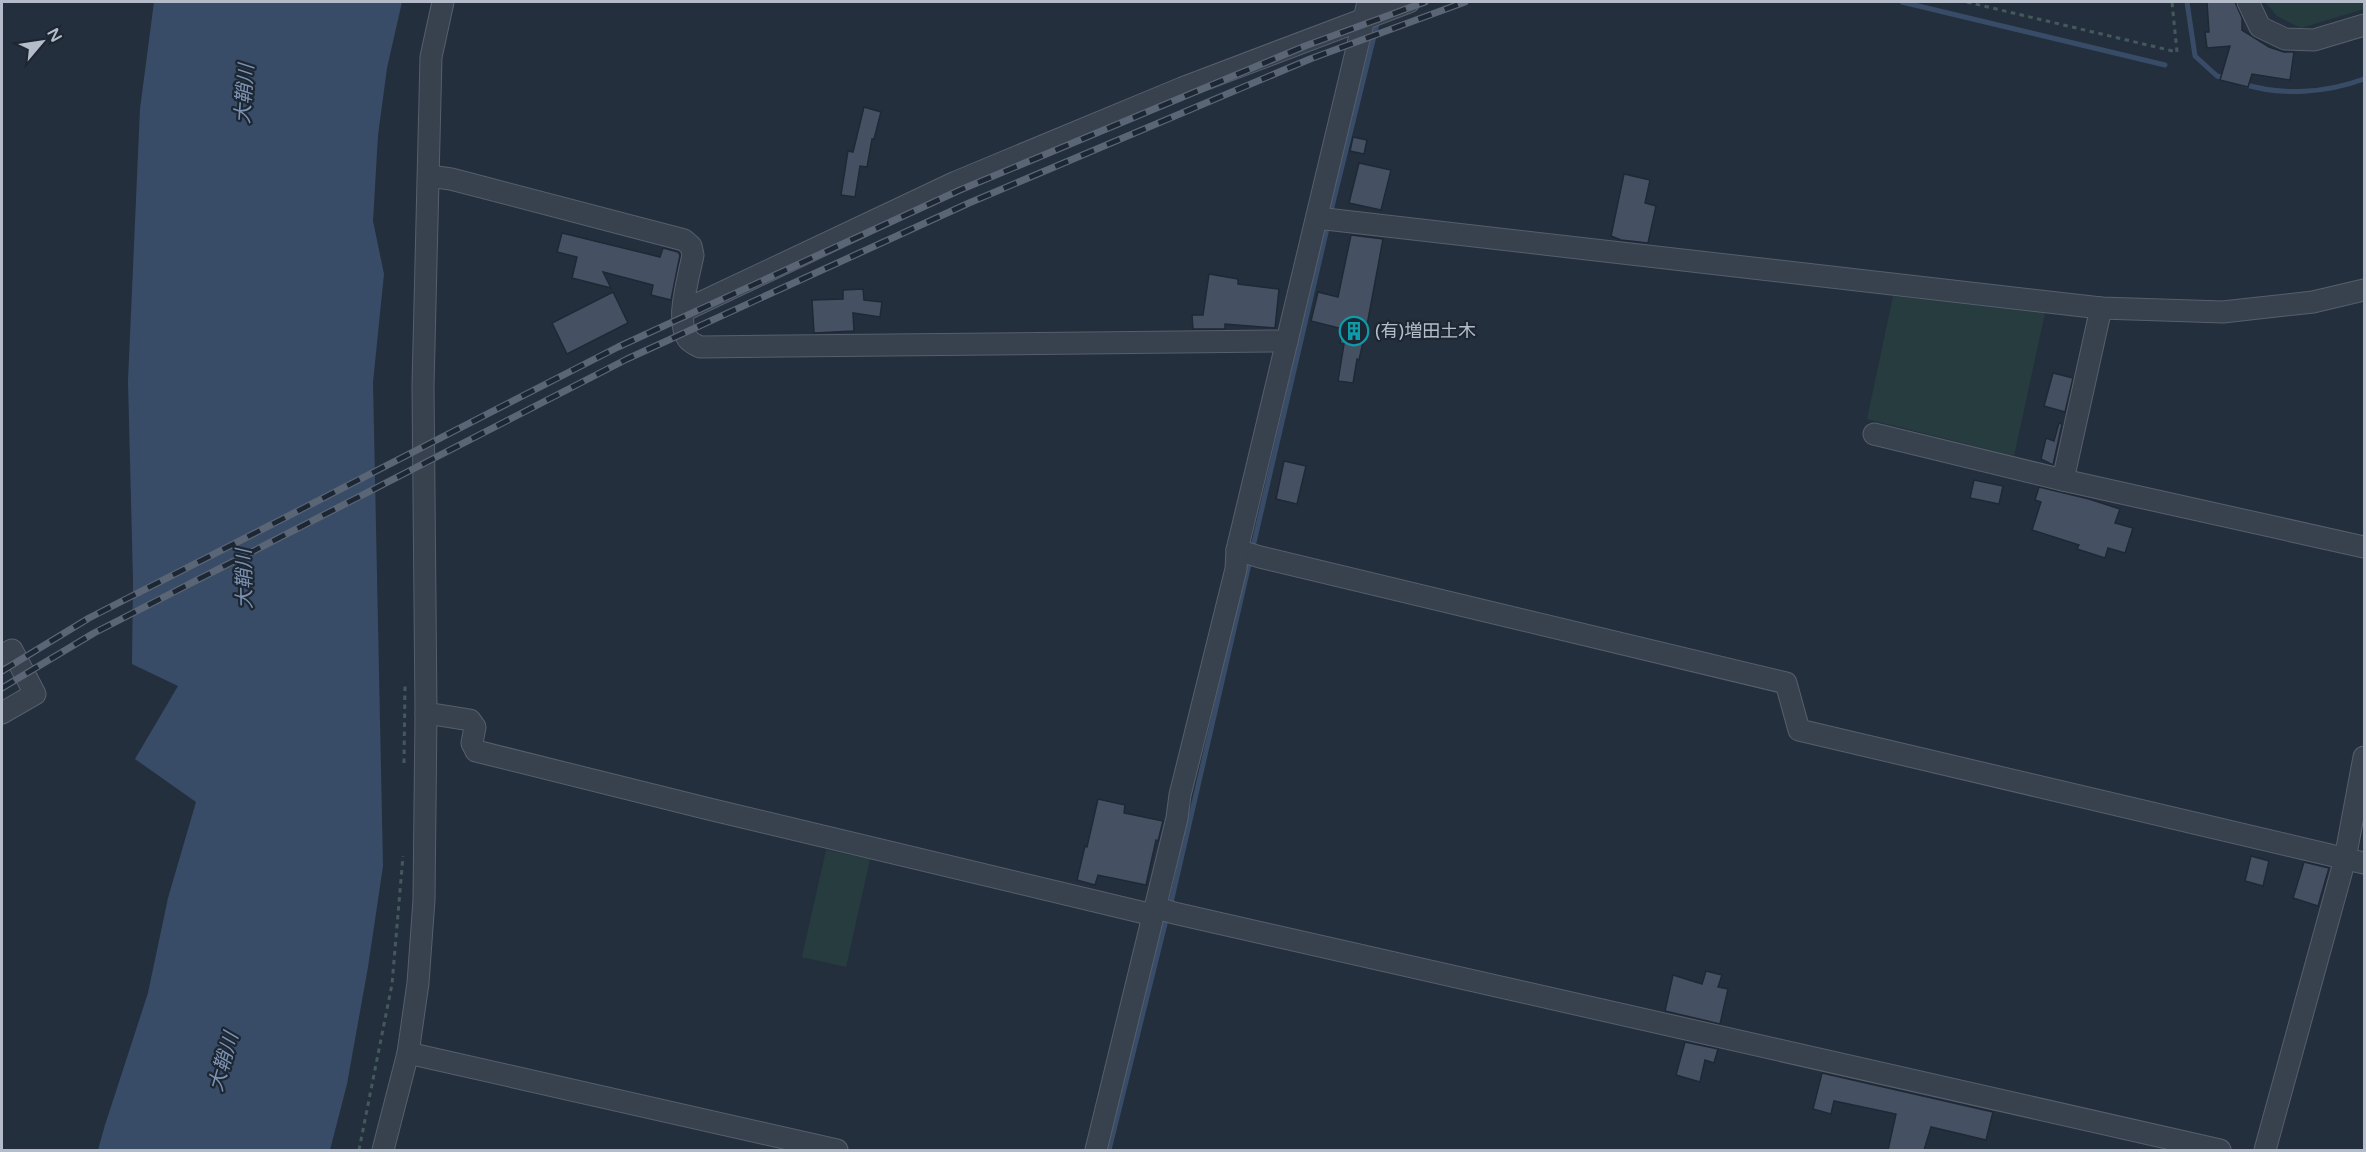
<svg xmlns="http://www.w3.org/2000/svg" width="2366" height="1152" font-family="'Varela Round','Noto Sans JP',sans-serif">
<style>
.green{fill:#263c3f}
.water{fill:#394c67}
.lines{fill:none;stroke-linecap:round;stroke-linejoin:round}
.stream{stroke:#394c67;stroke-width:5}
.building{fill:#455162;stroke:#1f2835;stroke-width:1.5}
.minor-casing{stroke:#565f6c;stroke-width:23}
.path{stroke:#44595c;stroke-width:3;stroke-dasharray:4.5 4.5;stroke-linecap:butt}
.minor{stroke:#38414e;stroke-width:21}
.rail-casing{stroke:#5a6575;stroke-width:7}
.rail{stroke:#1d2633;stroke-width:4.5;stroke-dasharray:14;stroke-linecap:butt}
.labels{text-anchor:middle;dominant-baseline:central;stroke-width:4.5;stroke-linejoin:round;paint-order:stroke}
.poi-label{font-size:18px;fill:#b4bcc9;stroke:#1d2633;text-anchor:start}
.water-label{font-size:20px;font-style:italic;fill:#7c92b1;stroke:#1d2633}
</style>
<rect width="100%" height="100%" fill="#242f3e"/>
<g class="green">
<polygon points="2265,2 2364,2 2364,9 2301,28 2277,16"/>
<polygon points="1893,296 2045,313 2014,456 1867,419"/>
<polygon points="826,850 870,859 846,967 802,957"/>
</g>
<polygon class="water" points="154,2 402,2 387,68 378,135 373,221 384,274 373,382 383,866 368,967 347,1084 330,1150 98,1150 105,1125 148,993 168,898 196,802 135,759 178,686 132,664 133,580 128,381 140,109"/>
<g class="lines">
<g class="stream">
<polyline points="1902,2 2165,65"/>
<polyline points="2187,2 2195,56 2217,76 2225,78"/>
<path d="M2243 84C2282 96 2326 93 2364 79"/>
<polyline points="1330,215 1378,20"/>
<polyline points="1252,551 1328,224"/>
<polyline points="1170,907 1250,560"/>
<polyline points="1109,1150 1167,916"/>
</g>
</g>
<g class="building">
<polygon points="2207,2 2235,2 2242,18 2242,30 2269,47 2284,52 2294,52 2290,80 2252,74 2248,87 2220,80 2230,46 2207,48 2205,32 2209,32"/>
<polygon points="864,107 881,112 874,139 872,139 867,167 860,166 855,197 841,195 848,151 853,152"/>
<polygon points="1353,137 1367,140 1364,154 1350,151"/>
<polygon points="1359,163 1391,170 1381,210 1349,203"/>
<polygon points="1624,174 1650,180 1645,203 1656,206 1648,243 1621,240 1611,236"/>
<polygon points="562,233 660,257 663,248 678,252 680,255 671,300 651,295 653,285 603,272 611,288 572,278 577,257 557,252"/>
<polygon points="1351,235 1383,239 1368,320 1359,360 1357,359 1353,383 1338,381 1344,344 1340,343 1343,329 1311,321 1318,292 1338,297"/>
<polygon points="1209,274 1238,279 1238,284 1279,289 1275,328 1225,324 1225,329 1193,329 1192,315 1203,315"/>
<polygon points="863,289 864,300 882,302 880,317 853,313 854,331 814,333 812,300 843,299 843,290"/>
<polygon points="613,292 628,323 567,354 552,323"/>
<polygon points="2053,373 2073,378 2065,412 2044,406"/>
<polygon points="2059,423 2062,424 2053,465 2041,459 2046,438 2054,441"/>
<polygon points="1284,461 1306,466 1297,504 1276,499"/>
<polygon points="1974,480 2003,486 1999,504 1970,498"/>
<polygon points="2039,487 2089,499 2120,509 2115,523 2133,528 2125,553 2108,548 2105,558 2077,549 2079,545 2032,530 2041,502 2035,500"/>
<polygon points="1098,799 1125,805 1124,813 1163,821 1158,841 1156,840 1146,885 1098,875 1095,885 1077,880 1085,846 1087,847"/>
<polygon points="2251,856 2269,861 2263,886 2245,881"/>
<polygon points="2304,862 2329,868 2318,906 2293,898"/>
<polygon points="1706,971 1722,975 1718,987 1728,989 1720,1024 1665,1011 1673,975 1702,984"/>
<polygon points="1685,1042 1718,1049 1714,1063 1705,1060 1700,1082 1676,1075"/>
<polygon points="1822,1073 1993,1112 1986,1140 1931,1127 1924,1150 1888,1150 1896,1114 1834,1101 1831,1114 1813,1109"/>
</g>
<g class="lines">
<g class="minor-casing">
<g id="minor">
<polyline points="2248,2 2260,27 2285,39 2314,40 2364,25"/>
<path d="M429 176 451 179 684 240 691 246 693 255C689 276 675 321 688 339 691 343 696 345 700 347L1275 341 1287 342"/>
<polyline points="1317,218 2101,308 2223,312 2313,302 2364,290"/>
<polyline points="683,311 956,182 1182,88 1409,2"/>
<polyline points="1874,434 2063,480 2364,547"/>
<polyline points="2063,480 2101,308"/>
<polyline points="1237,550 1260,557 1786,683 1799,730 2364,863"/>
<polyline points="2,655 12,650 35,694 2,713"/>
<polyline points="426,713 470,720 475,727 472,743 476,751 709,809 1153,915"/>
<polyline points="1155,907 1174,913 2220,1150"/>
<polyline points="408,1053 837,1150"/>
<polyline points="383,1150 408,1053 418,983 424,900 426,713 423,386 431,57 443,2"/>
<polyline points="1096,1150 1177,818 1180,795 1236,569 1237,550 1368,2"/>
<polyline points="2265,1150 2345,859 2364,757"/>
</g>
</g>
<g class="path">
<polyline points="1967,2 2177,52 2172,2"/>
<polyline points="404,763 405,685"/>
<polyline points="359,1150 392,984 403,856"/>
</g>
<use href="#minor" class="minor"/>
<g class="rail-casing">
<g id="rail">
<polyline points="2,671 89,618 618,347 960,190 1305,46 1425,2"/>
<polyline points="2,688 94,633 627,359 969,203 1310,59 1465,2"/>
</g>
</g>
<use href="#rail" class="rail"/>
</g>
<defs>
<g id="building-ring" transform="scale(1.5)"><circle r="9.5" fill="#1d2633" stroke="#0f9aa8" stroke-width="1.5"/><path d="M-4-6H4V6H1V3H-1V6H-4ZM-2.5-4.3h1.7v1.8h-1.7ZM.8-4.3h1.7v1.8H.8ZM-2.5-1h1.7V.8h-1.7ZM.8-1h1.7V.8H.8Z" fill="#0f9aa8"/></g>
</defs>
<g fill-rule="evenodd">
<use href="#building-ring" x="1354" y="331"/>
</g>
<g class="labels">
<g class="poi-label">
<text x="1375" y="331">(有)増田土木</text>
</g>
<g class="water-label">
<text transform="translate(245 94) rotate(-86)">大鞘川</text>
<text transform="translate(245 579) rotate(-91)">大鞘川</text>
<text transform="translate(224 1062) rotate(-74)">大鞘川</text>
</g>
</g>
<rect width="2366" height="1152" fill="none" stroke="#b4bcc9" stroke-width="6"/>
<g transform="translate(42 42) rotate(61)" stroke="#1d2633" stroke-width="4.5" paint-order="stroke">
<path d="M0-4.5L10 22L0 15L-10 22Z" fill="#b4bcc9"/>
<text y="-9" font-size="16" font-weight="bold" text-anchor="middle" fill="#b4bcc9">N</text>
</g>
</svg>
